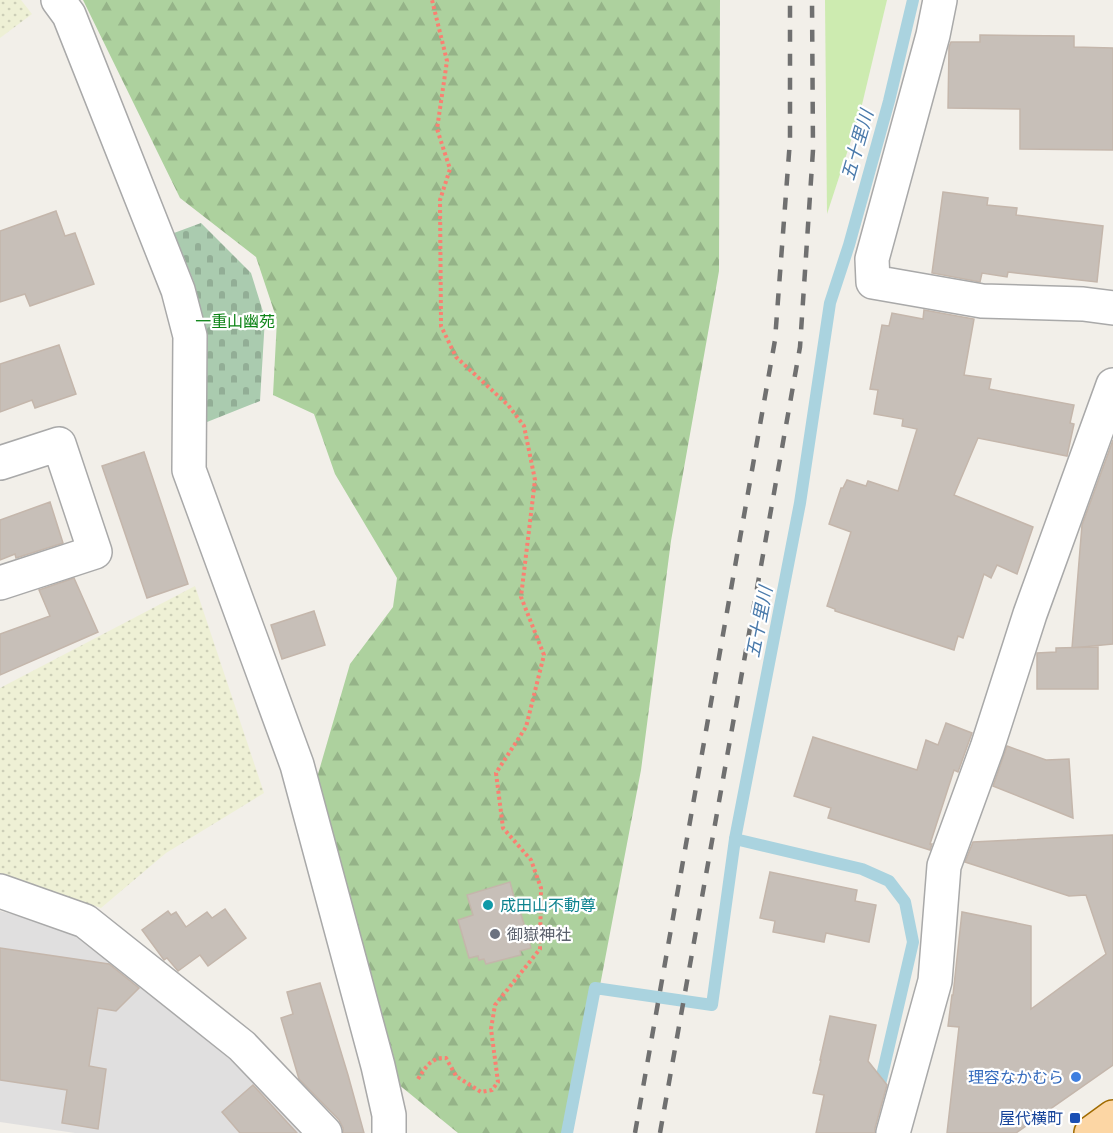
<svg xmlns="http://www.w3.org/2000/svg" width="1113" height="1133" font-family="'PT Sans Narrow','Noto Sans JP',sans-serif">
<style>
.residential{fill:#e0dfdf}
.farmland{fill:url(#farmland-dots)}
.grass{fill:#cdebb0}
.forest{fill:url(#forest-firs)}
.cemetery{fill:url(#cemetery-stones)}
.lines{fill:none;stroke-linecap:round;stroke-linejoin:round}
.stream{stroke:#aad3df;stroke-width:12}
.building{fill:#c7bfb8;stroke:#c4b6ab;stroke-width:1.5}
.minor-casing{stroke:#a9a9a9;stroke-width:36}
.major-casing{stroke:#a06b00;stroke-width:36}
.path{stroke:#fa8072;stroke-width:4;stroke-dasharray:3 3;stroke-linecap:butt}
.minor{stroke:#fff;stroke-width:33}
.major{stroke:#fcd6a4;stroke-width:33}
.rail{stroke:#707070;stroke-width:4.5;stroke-dasharray:12 12;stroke-linecap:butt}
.culture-dot{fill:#0f9aa8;stroke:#fff;stroke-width:2}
.worship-dot{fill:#6b7280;stroke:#fff;stroke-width:2}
.shop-dot{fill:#3f7fe0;stroke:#fff;stroke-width:2}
.transit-dot{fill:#1a4fb4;stroke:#fff;stroke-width:2}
.labels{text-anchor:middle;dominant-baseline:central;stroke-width:4.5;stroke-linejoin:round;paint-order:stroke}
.park-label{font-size:16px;fill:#0c8416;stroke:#fff}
.culture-label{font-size:16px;fill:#0d838f;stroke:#fff;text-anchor:start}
.worship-label{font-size:16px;fill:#5b616d;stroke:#fff;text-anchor:start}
.shop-label{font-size:16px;fill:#366cbe;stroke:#fff;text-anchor:end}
.transit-label{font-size:16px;fill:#164399;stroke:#fff;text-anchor:end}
.water-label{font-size:18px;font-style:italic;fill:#4a7aab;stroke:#fff}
</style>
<defs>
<pattern id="farmland-dots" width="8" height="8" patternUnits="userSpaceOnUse" patternTransform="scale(1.5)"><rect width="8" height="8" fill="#eef0d5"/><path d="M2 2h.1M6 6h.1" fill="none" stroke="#ccceb7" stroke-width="1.8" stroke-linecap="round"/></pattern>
<pattern id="forest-firs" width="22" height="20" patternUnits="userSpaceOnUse" patternTransform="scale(1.5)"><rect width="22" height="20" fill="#add19e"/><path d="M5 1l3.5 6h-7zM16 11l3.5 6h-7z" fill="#95b388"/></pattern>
<pattern id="cemetery-stones" width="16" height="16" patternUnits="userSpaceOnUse" patternTransform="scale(1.5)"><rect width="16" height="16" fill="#aacbaf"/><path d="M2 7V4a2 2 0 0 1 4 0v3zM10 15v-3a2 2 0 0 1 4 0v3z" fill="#92ae96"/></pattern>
</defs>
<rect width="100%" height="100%" fill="#f2efe9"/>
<polygon class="residential" points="0,911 76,931 236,1059 305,1133 75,1133 0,1122"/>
<g class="farmland">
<polygon points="0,0 21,0 32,14 0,38"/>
<polygon points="195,586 264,793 166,853 101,908 0,873 0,688"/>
</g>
<polygon class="grass" points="825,0 887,0 860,113 827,214"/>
<polygon class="forest" points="83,0 720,0 719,271 671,541 641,770 572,1133 458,1133 398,1084 316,781 350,664 393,607 397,578 335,474 314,414 273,395 277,320 256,257 180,198"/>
<polygon class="cemetery" points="201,223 251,273 265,318 260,401 202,424 206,332 194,282 174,233"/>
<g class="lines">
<g class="stream">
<polyline points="878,1093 913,942 905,902 889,881 862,869 735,839 800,503 830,303 849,245 889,101 913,0"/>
<polyline points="567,1133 595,988 712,1005 735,839"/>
</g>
</g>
<g class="building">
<polygon points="980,35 1074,36 1074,47 1113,48 1113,150 1020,149 1020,109 948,108 949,47 951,42 980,42"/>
<polygon points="943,192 988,198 987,205 1017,208 1016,215 1103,226 1097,282 1008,272 1007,277 982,273 980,282 932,273"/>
<polygon points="56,211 65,236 75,233 94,284 30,306 25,294 0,302 0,231"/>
<polygon points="924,310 974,319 964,375 991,379 989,389 1074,405 1070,423 1074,424 1067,456 978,438 954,495 1033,527 1017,574 997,565 991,578 984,574 963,638 958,636 954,650 835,611 835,609 827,606 851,532 829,524 841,488 843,488 847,480 866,486 868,481 898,491 917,429 902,426 903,419 874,414 878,390 870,389 882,325 889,326 892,313 923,319"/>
<polygon points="59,345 76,394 35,408 32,400 0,412 0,364"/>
<polygon points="1113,440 1113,644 1072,648 1082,525"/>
<polygon points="144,452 188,584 147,598 102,466"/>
<polygon points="50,502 63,543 16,558 15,554 0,560 0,520"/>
<polygon points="74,578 98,632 0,675 0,634 50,616 39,590"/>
<polygon points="314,611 325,645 282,659 271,625"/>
<polygon points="1098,647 1098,689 1037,689 1037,653 1056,652 1056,648"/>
<polygon points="946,723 972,733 958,772 954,770 930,844 932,844 930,850 828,818 831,808 794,796 813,737 917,770 926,740 938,745"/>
<polygon points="1007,746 1046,760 1069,759 1073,818 993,786"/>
<polygon points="1113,835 1113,1065 1016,1133 947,1133 959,1027 948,1026 952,995 953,995 962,912 1031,926 1031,1009 1106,954 1086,895 1069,896 965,862 973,842"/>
<polygon points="770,872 857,890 855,901 876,905 869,942 826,933 824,942 773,932 775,921 760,918"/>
<polygon points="510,882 516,904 518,904 531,948 520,951 521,955 486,964 484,959 479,960 478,956 469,958 458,920 473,915 467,895"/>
<polygon points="225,909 246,938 208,966 200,955 178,971 167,958 164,960 142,930 168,911 171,915 176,912 186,927 207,912 212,918"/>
<polygon points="0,948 109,964 139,988 116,1011 98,1008 89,1066 106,1069 98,1129 62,1123 67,1090 0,1080"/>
<polygon points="320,983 348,1075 364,1133 343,1133 343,1128 339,1120 299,1079 281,1018 293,1014 287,992"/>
<polygon points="830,1016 876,1025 868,1061 887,1085 875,1128 875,1133 816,1133 824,1095 813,1093 821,1060 820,1060"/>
<polygon points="253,1085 297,1133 240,1133 222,1112"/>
</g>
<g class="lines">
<g class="minor-casing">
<g id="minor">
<polyline points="58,0 69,15 178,290 190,336 189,470 297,765 378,1066 389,1115 389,1133"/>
<polyline points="940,0 933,35 872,259 873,282 982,301 1083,304 1113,308"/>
<polyline points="0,463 59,444 95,552 0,583"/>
<polyline points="0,891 85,921 242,1046 325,1133"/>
<polyline points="893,1133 935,981 944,866 987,748 1030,614 1113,385"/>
</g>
</g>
<g class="major-casing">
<polyline id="major" points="1091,1133 1113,1117"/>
</g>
<path class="path" d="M418 1079C425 1068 431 1057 446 1058L456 1076 481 1092 492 1090 498 1082 491 1029 495 1005 540 949 541 888 531 860 503 828 496 773 526 727 544 655 521 597 535 480 524 426 508 405 456 357 441 326 440 200 450 169 437 129 447 61 432 0"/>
<use href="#minor" class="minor"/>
<use href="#major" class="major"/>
<g class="rail">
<polyline points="635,1133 775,340 790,140 790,0"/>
<polyline points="660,1133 800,347 813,150 812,0"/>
</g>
</g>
<circle class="culture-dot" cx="488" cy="905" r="6"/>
<circle class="worship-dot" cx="495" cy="934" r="6"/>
<circle class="shop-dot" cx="1076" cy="1077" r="6"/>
<rect class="transit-dot" x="1069" y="1112" width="12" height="12" rx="3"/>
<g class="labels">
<g class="park-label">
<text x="235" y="321">一重山幽苑</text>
</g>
<g class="culture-label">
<text x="500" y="905">成田山不動尊</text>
</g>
<g class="worship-label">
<text x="507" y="934">御嶽神社</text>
</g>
<g class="shop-label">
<text x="1064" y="1077">理容なかむら</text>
</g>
<g class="transit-label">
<text x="1063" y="1118">屋代横町</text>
</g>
<g class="water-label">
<text transform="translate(857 145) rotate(-74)">五十里川</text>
<text transform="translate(759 622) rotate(-79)">五十里川</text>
</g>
</g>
</svg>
